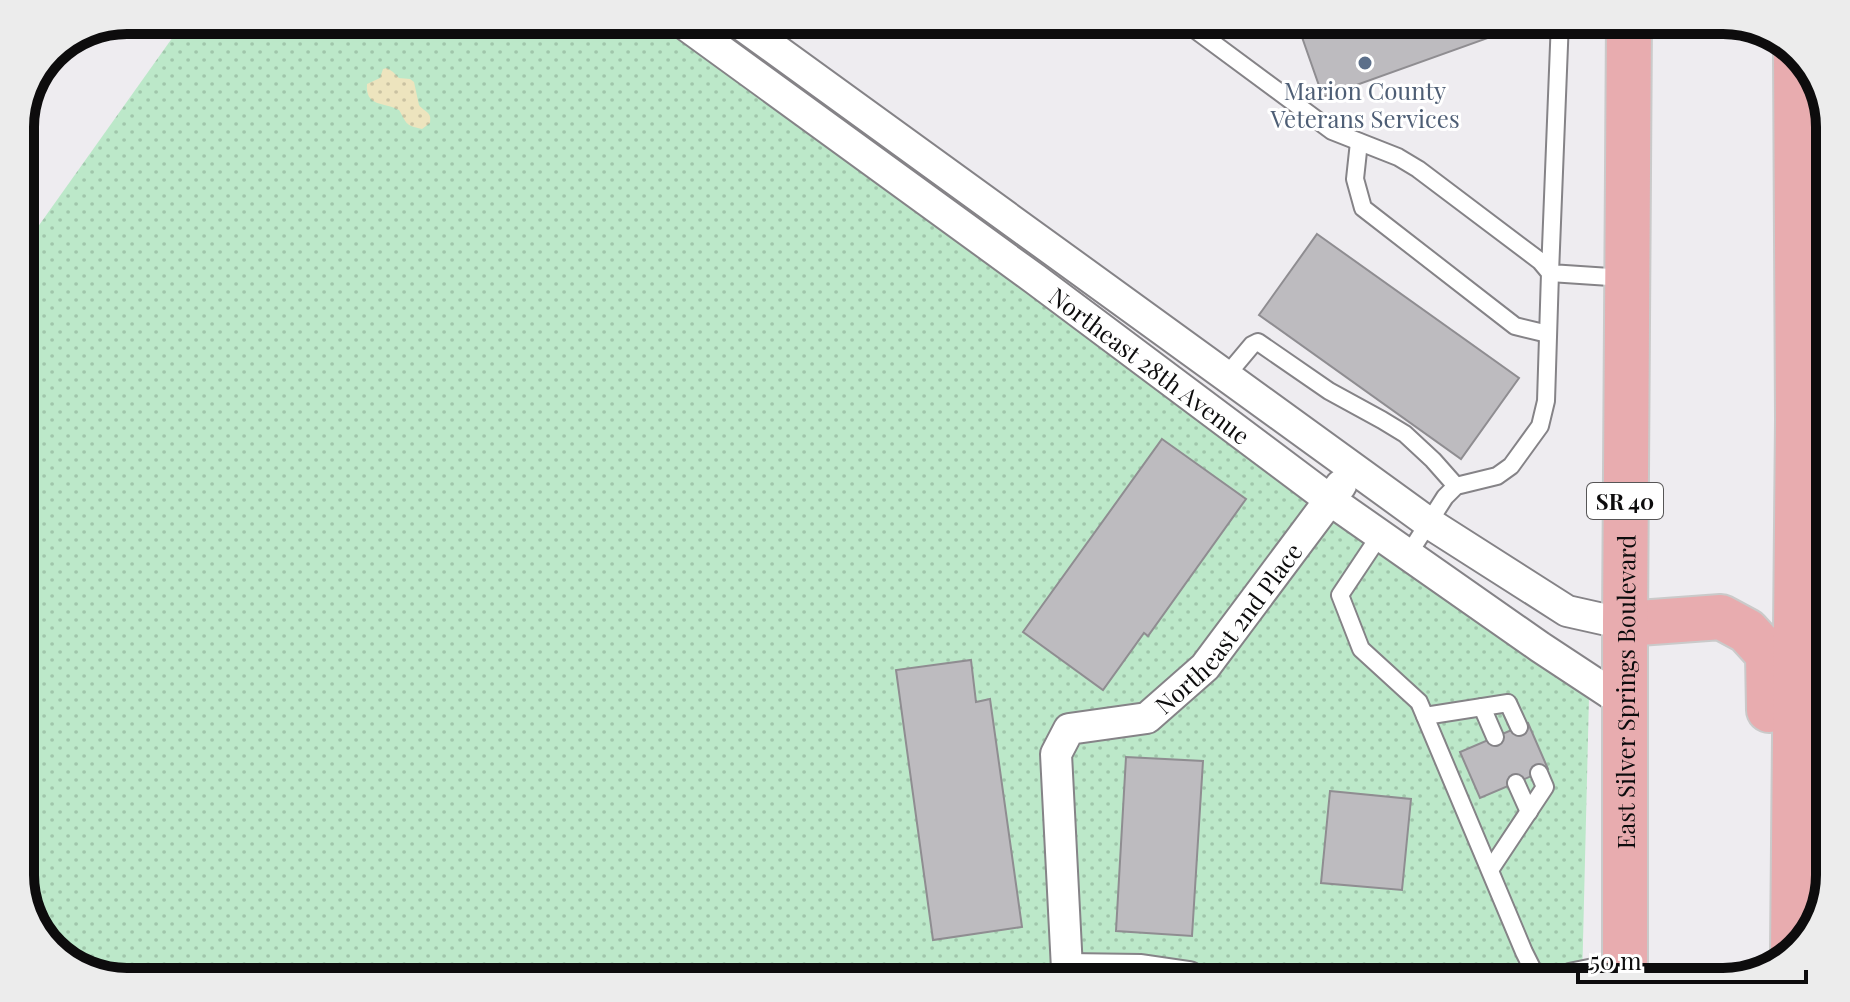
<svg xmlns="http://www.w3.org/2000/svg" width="1850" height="1002" font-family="'Playfair Display',serif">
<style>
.green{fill:url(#green-dots)}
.sand{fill:url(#sand-dots)}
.building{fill:#bdbbbf;stroke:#8f8d91;stroke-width:2}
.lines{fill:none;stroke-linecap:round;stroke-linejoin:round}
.service-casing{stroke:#858387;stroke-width:20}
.minor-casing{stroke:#858387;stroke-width:34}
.primary-casing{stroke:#cacaca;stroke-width:48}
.service{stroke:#fff;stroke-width:16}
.minor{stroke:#fff;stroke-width:30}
.primary{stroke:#e8acaf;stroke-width:44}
.service-dot{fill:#5c6f8a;stroke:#fff;stroke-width:3}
.labels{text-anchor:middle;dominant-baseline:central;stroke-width:6;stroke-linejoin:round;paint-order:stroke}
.shield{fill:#fff;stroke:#565556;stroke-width:2}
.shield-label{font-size:22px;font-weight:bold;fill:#0d0c0d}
.service-label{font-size:24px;fill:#4e5e75;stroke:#fff}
.street-label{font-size:24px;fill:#0d0c0d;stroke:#fff}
.rim{fill:none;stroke:#0d0c0d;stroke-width:10}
</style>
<defs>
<pattern id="green-dots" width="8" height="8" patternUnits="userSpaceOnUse" patternTransform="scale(2)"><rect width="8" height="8" fill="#bce8c9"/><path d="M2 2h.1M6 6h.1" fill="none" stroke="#a0c6ab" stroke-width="1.8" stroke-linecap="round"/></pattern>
<pattern id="sand-dots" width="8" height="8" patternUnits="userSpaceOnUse" patternTransform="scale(2)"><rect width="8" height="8" fill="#ede4be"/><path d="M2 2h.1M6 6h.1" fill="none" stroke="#cac2a2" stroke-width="1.8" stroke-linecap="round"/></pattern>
</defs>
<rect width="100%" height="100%" fill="#eeecf0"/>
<polygon class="green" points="185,20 656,20 1046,297 1589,697 1582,982 127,982 74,968 35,929 20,881 20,252"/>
<path class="sand" d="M387 68 393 72 399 78 410 79 414 82 419 105C425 113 432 111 430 123L422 129C404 125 407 123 399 110 384 102 365 107 367 84L380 78 383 69Z"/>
<g class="building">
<polygon points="1296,20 1510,20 1513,29 1323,97"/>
<polygon points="1317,234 1519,378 1461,459 1259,315"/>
<polygon points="1162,439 1246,499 1148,636 1144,633 1103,690 1023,632"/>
<polygon points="971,660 976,702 990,699 1022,927 933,940 896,670"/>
<polygon points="1528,723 1548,769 1480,798 1460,752"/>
<polygon points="1126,757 1203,761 1192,936 1116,931"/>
<polygon points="1330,791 1411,799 1402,890 1321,883"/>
</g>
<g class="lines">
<g class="service-casing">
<g id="service">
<polyline points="1182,20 1332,131 1398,157 1418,169 1540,261 1550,273 1546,401 1540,426 1511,466 1497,476 1456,486 1445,497 1408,555"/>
<polyline points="1560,20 1550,273 1625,278"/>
<polyline points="1359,142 1355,179 1363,208 1515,326 1548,334"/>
<polyline points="1226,376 1252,345 1258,342 1329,391 1382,420 1405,434 1433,460 1456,486"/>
<polyline points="1800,420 1830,421"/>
<polyline points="1380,535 1340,595 1361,649 1419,702 1524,952 1539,982"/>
<polyline points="1482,707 1495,737"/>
<polyline points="1425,716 1508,703 1519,727"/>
<polyline points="1799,740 1824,757 1830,768"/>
<polyline points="1516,783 1529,812"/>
<polyline points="1490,870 1545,787 1539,773"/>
<polyline points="1558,982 1569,972 1623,961"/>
</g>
</g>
<g class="minor-casing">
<g id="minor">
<path id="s1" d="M679 20 1035 279 1330 500 1540 647 1625 703"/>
<polyline points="735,20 1429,523 1567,611 1625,624"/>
<polyline points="1067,969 1141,970 1189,977 1193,982"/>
<path id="s2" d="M1076 982 1067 969 1056 754 1069 729 1147 718 1205 667 1341 485"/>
</g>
</g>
<g class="primary-casing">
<g id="primary">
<polyline points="1625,624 1721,617 1747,631 1768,654 1769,710"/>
<polyline points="1793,951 1798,420 1796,53"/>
<path id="s3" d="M1625 982V624L1629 20"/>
</g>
</g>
<use href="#service" class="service"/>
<use href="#minor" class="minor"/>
<use href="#primary" class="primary"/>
</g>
<circle class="service-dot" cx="1365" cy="63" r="8"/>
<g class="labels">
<rect class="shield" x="1587" y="483" width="76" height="36" rx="6"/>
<g class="shield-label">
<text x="1625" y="501">SR 40</text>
</g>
<g class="service-label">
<text x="1365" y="90">Marion County<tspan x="1365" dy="28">Veterans Services</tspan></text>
</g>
<g class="street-label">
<text stroke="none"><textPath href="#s1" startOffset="584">Northeast 28th Avenue</textPath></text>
<text stroke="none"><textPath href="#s2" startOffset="460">Northeast 2nd Place</textPath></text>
<text stroke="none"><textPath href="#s3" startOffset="290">East Silver Springs Boulevard</textPath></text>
</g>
</g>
<path d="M0 0H1850V1002H0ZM127 34H1723A93 93 0 0 1 1816 127V875A93 93 0 0 1 1723 968H127A93 93 0 0 1 34 875V127A93 93 0 0 1 127 34Z" fill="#ececec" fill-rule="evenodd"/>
<path class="rim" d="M127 34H1723A93 93 0 0 1 1816 127V875A93 93 0 0 1 1723 968H127A93 93 0 0 1 34 875V127A93 93 0 0 1 127 34Z"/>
<path d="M1578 970v12h228v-12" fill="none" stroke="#0d0c0d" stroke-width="4"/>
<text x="1590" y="970" font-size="24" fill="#0d0c0d" stroke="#ffffff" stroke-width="6" paint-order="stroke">50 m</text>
</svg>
